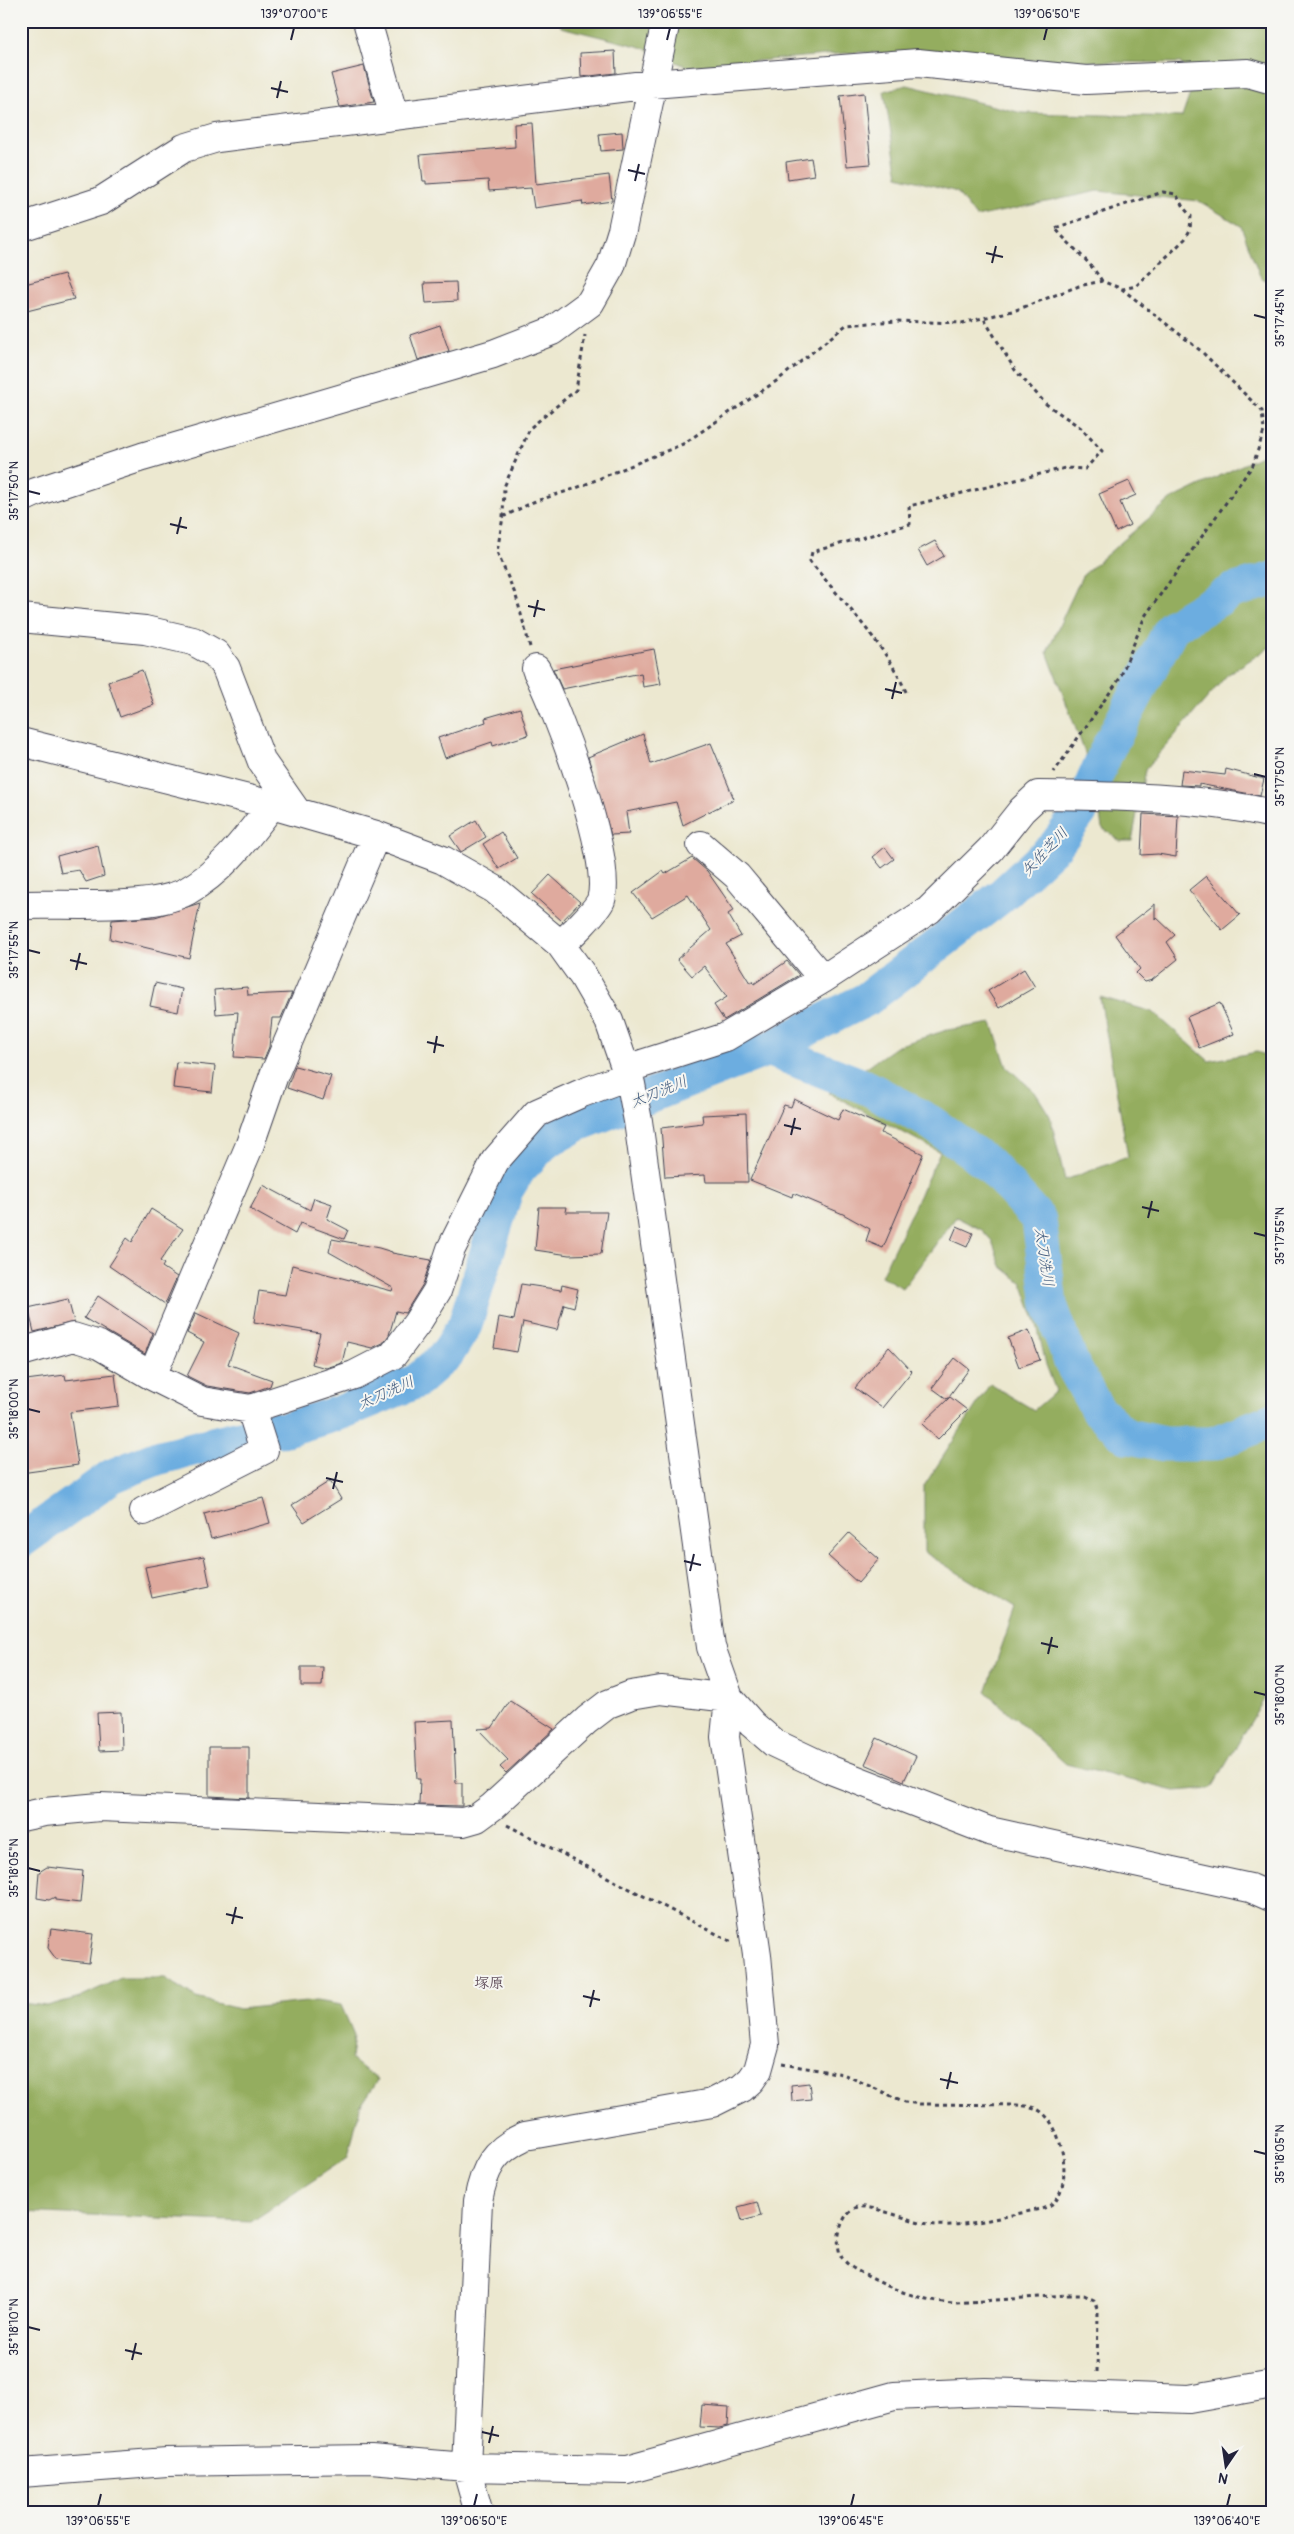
<svg xmlns="http://www.w3.org/2000/svg" width="1294" height="2534" viewBox="0 0 1294 2534" font-family="Pangolin,'Klee One',sans-serif">
<style>
.forest{fill:#94ad5f;stroke:#5b684d}
.lines{fill:none;stroke-linecap:round;stroke-linejoin:round}
.river{stroke:#6cade0;stroke-width:35}
.building{fill:#dfaa9e}
.minor-casing{stroke:#404051;stroke-width:30}
.path{stroke:#404051;stroke-width:3;stroke-dasharray:4 4;stroke-linecap:butt}
.minor{stroke:#fff;stroke-width:28}
.ticks{fill:none;stroke:#22223b;stroke-width:2}
.labels{text-anchor:middle;dominant-baseline:central;stroke-width:4;stroke-linejoin:round;paint-order:stroke}
.water-label{font-size:15px;font-style:italic;fill:#405a7d;stroke:#f6f6f2}
.neighbourhood-label{font-size:15px;font-weight:bold;fill:#64525e;stroke:#f6f6f2}
.neatline{fill:none;stroke:#22223b;stroke-width:2}
.ticks-label{font-size:12px;text-anchor:middle;fill:#22223b}
</style>
<rect width="100%" height="100%" fill="#f6f6f2"/>
<filter id="ink" filterUnits="userSpaceOnUse"><feTurbulence type="fractalNoise" baseFrequency=".02" numOctaves="2"/><feDisplacementMap in="SourceGraphic" scale="10" xChannelSelector="R" yChannelSelector="G"/><feConvolveMatrix kernelMatrix="1 2 1 2 8 2 1 2 1" color-interpolation-filters="sRGB"/></filter>
<filter id="wash" filterUnits="userSpaceOnUse"><feTurbulence type="fractalNoise" baseFrequency=".0096" numOctaves="4" result="noise"/><feDisplacementMap in="SourceGraphic" scale="20" xChannelSelector="R" yChannelSelector="G"/><feGaussianBlur stdDeviation="1.12" result="paint"/><feColorMatrix in="noise" values="0 0 0 0 0 0 0 0 0 0 0 0 0 0 0 0 0 1.4 0 .05"/><feComposite in="paint" operator="in"/></filter>
<g filter="url(#wash)">
<rect width="100%" height="100%" fill="#ece8d0"/>
<path class="forest" d="M559,21H769L770,30L830,24L834,21H1273V286L1260,276L1241,226L1199,201L1098,191L976,217L957,192L898,176L884,91L907,85L1022,113L1182,117L1192,88L1181,63L1040,61L860,52L688,67L641,47L561,27Z
M1273,450V645L1227,675L1145,770L1132,841H1120L1102,828L1094,777L1047,652L1082,576L1170,500Z
M1100,997L1153,1012L1209,1061L1257,1052L1273,1058V1684L1212,1788L1175,1791L1066,1764L986,1692L1015,1608L924,1552V1486L990,1384L1034,1410L1056,1391L1046,1365L1037,1325L1022,1283L1001,1266L992,1241L982,1230L956,1217L903,1288L881,1276L940,1152L829,1093L897,1046L947,1030L992,1023L1007,1067L1035,1092L1050,1116L1065,1180L1128,1157Z
M121,1978H165L196,1998L239,2009L316,2001L341,2005L354,2035L351,2059L378,2080L360,2107L348,2157L251,2222L21,2212V2003L47,2006L80,1997Z"/>
<g class="lines">
<path class="river" d="M768,1049L868,1088L930,1122L989,1164L1039,1220L1050,1305L1072,1364L1097,1409L1126,1436L1165,1444H1212L1273,1420
M21,1541L112,1476L157,1458L272,1429L283,1430L342,1412L417,1381L447,1354L465,1325L506,1190L519,1169L544,1143L576,1125L768,1049L867,999L1000,897L1056,845L1080,812L1107,750L1172,627L1232,591L1273,579"/>
</g>
<g id="blocks">
<path class="building" d="M615,51L616,73L581,77L580,53Z
M364,66L374,102L340,107L331,74Z
M864,93L871,164L847,166L840,96Z
M532,123L536,184L609,175L612,201L583,205L582,201L534,208L531,188L489,191L488,180L426,184V181H423L420,155L515,147L514,124Z
M622,132L623,149L601,151L599,134Z
M811,158L814,175L788,179L786,162Z
M64,274L74,299L27,311L21,285Z
M456,282L457,301L426,303L424,283Z
M440,325L449,351L418,360L410,335Z
M1129,481L1136,495L1120,502L1130,525L1116,532L1099,494Z
M935,541L944,556L927,566L918,550Z
M654,649L661,684L643,687L641,673L562,689L553,669Z
M142,670L154,705L120,717L108,682Z
M520,708L528,735L493,746L492,742L445,758L438,738L486,722L485,718Z
M643,734L651,764L711,743L734,799L683,825L676,802L626,812L629,834L611,835L588,757Z
M1226,769L1264,779L1260,796L1199,784V786L1180,785L1182,770L1225,775Z
M1143,814L1178,816L1176,857L1158,854L1141,855Z
M476,820L486,837L461,852L450,836Z
M501,832L517,858L499,869L483,844Z
M98,845L104,876L86,882L79,870L61,873L57,856Z
M885,847L894,859L882,868L873,857Z
M692,858L707,871L734,910L728,914L741,936L726,944L750,983L753,981L754,984L787,961L799,975L724,1020L714,1005L727,997L704,966L692,976L677,959L711,930L688,895L652,917L633,893L663,871L665,874Z
M550,875L580,902L562,921L532,894Z
M1206,876L1240,915L1222,930L1189,890Z
M200,903L189,958L110,939L112,920L155,917Z
M1155,904V919L1156,917L1175,935L1167,942L1178,959L1152,980L1145,982L1136,973L1140,969L1115,935Z
M1024,969L1035,987L999,1008L988,991Z
M155,983L182,989L178,1012L150,1006Z
M247,987L248,995L292,993L281,1018H272L269,1047L264,1059L234,1057L238,1012L216,1014L214,990Z
M1220,1003L1234,1034L1199,1048L1187,1017Z
M176,1062L215,1066L212,1092L173,1088Z
M295,1066L331,1076L323,1100L287,1088Z
M794,1099L838,1120L843,1109L884,1127L881,1133L923,1154L883,1248L866,1241L870,1229L843,1214L793,1193L792,1197L750,1180L784,1105L791,1107Z
M746,1113L748,1182H706L705,1175L665,1177L661,1128L703,1123L702,1115Z
M263,1185L310,1210L314,1198L332,1204L327,1219L348,1230L344,1239L300,1223L295,1234L250,1209Z
M539,1207H566L565,1212H607L601,1254L569,1255L535,1250Z
M151,1209L183,1229L160,1261L164,1264L162,1267L177,1277L165,1304L109,1266L127,1238L132,1242Z
M957,1226L973,1233L967,1247L951,1240Z
M332,1239L379,1248L392,1252V1253L431,1260L423,1284L405,1313L396,1311L389,1335L383,1343L372,1348L347,1342L342,1363L326,1368L312,1364L320,1333L254,1322L259,1291L285,1295L292,1265L392,1291L393,1288L329,1252Z
M521,1284L561,1290L562,1285L578,1289L574,1307L564,1304L557,1330L523,1322L517,1352L494,1348L499,1317L514,1320Z
M98,1296L153,1333L145,1354L84,1318Z
M68,1299L74,1322L34,1332L28,1308Z
M196,1313L239,1333L228,1364L272,1380L270,1386L250,1393L207,1386L187,1376L204,1342L187,1333Z
M1029,1330L1040,1360L1019,1367L1008,1338Z
M889,1347L912,1371L882,1408L855,1388Z
M955,1358L969,1369L947,1399L932,1388Z
M115,1374L119,1406L70,1412L78,1465L21,1473V1387L27,1386L26,1380L65,1375L66,1380Z
M950,1397L967,1410L938,1439L922,1424Z
M330,1481L341,1499L304,1522L292,1505Z
M263,1498L270,1523L211,1539L204,1514Z
M849,1533L879,1559L858,1583L828,1556Z
M204,1556L210,1586L152,1598L145,1567Z
M301,1667H323L322,1686H301Z
M510,1701L554,1729L506,1773L500,1767L508,1760L478,1729L492,1728Z
M121,1712L122,1750L99,1751L97,1713Z
M453,1720L456,1783H462V1806L419,1805L420,1779H417L414,1722Z
M877,1738L916,1756L904,1781L865,1764Z
M209,1747H249V1798L209,1796Z
M47,1867L83,1871L80,1903L55,1900V1897L49,1900L37,1898L39,1872Z
M51,1929L93,1934L89,1963L56,1959L48,1948Z
M809,2083L811,2099L792,2101L791,2085Z
M757,2202L761,2216L742,2221L738,2207Z
M702,2405L729,2407L728,2426L719,2428L700,2427Z"/>
</g>
</g>
<g filter="url(#ink)">
<use href="#blocks" fill-opacity="0" stroke="#404051" stroke-width="1"/>
<g class="lines">
<g class="minor-casing">
<path id="minor" d="M367,21L394,116
M21,227L101,201L184,148L217,138L652,84L918,63L1086,80L1248,73L1273,80
M21,499L36,492L142,457L493,354L552,331L590,303L611,266L622,230L666,21
M21,618L145,630L193,641L216,654L226,668L262,762L297,812
M536,669C557,709 614,859 601,900C597,910 569,938 560,944
M21,742L272,805L376,835L443,860L494,889L560,944L583,976L609,1021L631,1084L638,1121L711,1647L729,1698L752,1724L774,1743L831,1770L989,1831L1250,1888L1273,1898
M701,845L737,876L823,979
M21,905C64,903 151,911 187,891C223,871 247,837 272,805
M626,1069L726,1037L823,979L929,910L991,849L1022,810L1038,795C1116,796 1197,797 1273,814
M21,1352L73,1337L99,1345L152,1376L202,1401L251,1409L354,1375L393,1355L417,1323L437,1291L451,1249L495,1161L537,1113L582,1093L628,1076
M152,1376L249,1147L274,1075L376,835
M144,1511L264,1450L251,1409
M21,1817L44,1812L100,1807L463,1822L477,1818L492,1807L587,1720L608,1704L631,1695L661,1690L729,1698
M21,2473L167,2462L371,2459L466,2467L627,2470L894,2396L985,2392L1189,2399L1273,2384
M479,2513L466,2467L478,2201C484,2168 494,2150 525,2136L712,2103L742,2088L751,2080L758,2070L765,2045L757,1955L725,1737L729,1698"/>
</g>
<path class="path" d="M1102,281C1090,261 1071,247 1055,228L1163,192L1176,194L1183,207L1191,216L1190,230L1185,239L1136,286L1123,289
M503,517L533,502L574,489L683,444L778,380L846,325L895,321L962,323L1016,310L1079,286L1102,281L1122,289L1201,351L1262,411L1264,431L1253,465L1145,616L1120,678L1054,772
M530,647L516,596L497,552L503,517L504,487L530,428L576,390L585,335
M906,692C885,643 843,603 810,561L812,552L910,524L909,506L1065,468L1085,469L1102,451L1081,428L1046,404L1015,370L984,319
M507,1825L732,1942
M782,2064L843,2074L905,2102L920,2104L1017,2105C1025,2106 1033,2106 1040,2111C1063,2126 1074,2185 1052,2204C1049,2206 1045,2208 1041,2209C1007,2215 971,2227 936,2225C916,2224 871,2204 858,2207C841,2211 834,2242 841,2256C844,2262 852,2268 858,2271C888,2288 920,2301 955,2303L1067,2295H1084L1094,2300L1098,2311L1097,2374"/>
<use href="#minor" class="minor"/>
</g>
</g>
<path class="ticks" d="M291,40L294,28M667,40L670,28M1044,40L1047,28M271,88L288,92M277,98L281,81M628,170L645,174M635,181L639,164M986,253L1003,257M992,263L996,246M1254,315L1266,318M28,491L40,494M170,524L187,528M177,534L181,517M528,606L545,610M534,617L538,600M885,689L902,693M892,699L896,682M1254,774L1266,777M28,950L40,953M70,960L87,964M76,970L80,953M427,1042L444,1046M434,1053L437,1036M784,1125L801,1129M791,1135L795,1118M1142,1207L1159,1211M1148,1218L1152,1201M1254,1233L1266,1236M28,1409L40,1412M326,1478L343,1482M333,1489L337,1472M684,1561L701,1565M690,1571L694,1554M1041,1643L1058,1647M1048,1654L1052,1637M1254,1692L1266,1695M28,1868L40,1871M226,1914L243,1918M232,1924L236,1907M583,1996L600,2000M590,2007L594,1990M940,2079L958,2083M947,2089L951,2072M1254,2151L1266,2154M28,2327L40,2330M125,2350L142,2354M132,2360L136,2343M482,2432L499,2436M489,2443L493,2426M98,2506L101,2494M474,2506L477,2494M851,2506L854,2494M1227,2506L1230,2494"/>
<g class="labels">
<g class="water-label">
<text transform="translate(1045 852) rotate(-47)">矢佐芝川</text>
<text transform="translate(659 1092) rotate(-22)">太刀洗川</text>
<text transform="translate(1044 1257) rotate(82)">太刀洗川</text>
<text transform="translate(386 1393) rotate(-24)">太刀洗川</text>
</g>
<g class="neighbourhood-label">
<text x="489" y="1983">塚原</text>
</g>
</g>
<rect width="1294" height="2534" fill="none" stroke="#f6f6f2" stroke-width="55"/>
<g transform="translate(1226 2466) rotate(193)" stroke="#f6f6f2" stroke-width="4" paint-order="stroke">
<path d="M0-4L9 19L0 12L-9 19Z" fill="#22223b"/>
<text y="-8" font-size="14" font-weight="bold" text-anchor="middle" fill="#22223b">N</text>
</g>
<rect x="28" y="28" width="1238" height="2478" class="neatline"/>
<g class="ticks-label">
<text x="294" y="18">139°07'00"E</text>
<text x="670" y="18">139°06'55"E</text>
<text x="1047" y="18">139°06'50"E</text>
<text transform="translate(1280 318) rotate(-90)" y="4">35°17'45"N</text>
<text transform="translate(14 491) rotate(-90)" y="4">35°17'50"N</text>
<text transform="translate(1280 777) rotate(-90)" y="4">35°17'50"N</text>
<text transform="translate(14 950) rotate(-90)" y="4">35°17'55"N</text>
<text transform="translate(1280 1236) rotate(-90)" y="4">35°17'55"N</text>
<text transform="translate(14 1409) rotate(-90)" y="4">35°18'00"N</text>
<text transform="translate(1280 1695) rotate(-90)" y="4">35°18'00"N</text>
<text transform="translate(14 1868) rotate(-90)" y="4">35°18'05"N</text>
<text transform="translate(1280 2154) rotate(-90)" y="4">35°18'05"N</text>
<text transform="translate(14 2327) rotate(-90)" y="4">35°18'10"N</text>
<text x="98" y="2525">139°06'55"E</text>
<text x="474" y="2525">139°06'50"E</text>
<text x="851" y="2525">139°06'45"E</text>
<text x="1227" y="2525">139°06'40"E</text>
</g>
</svg>
